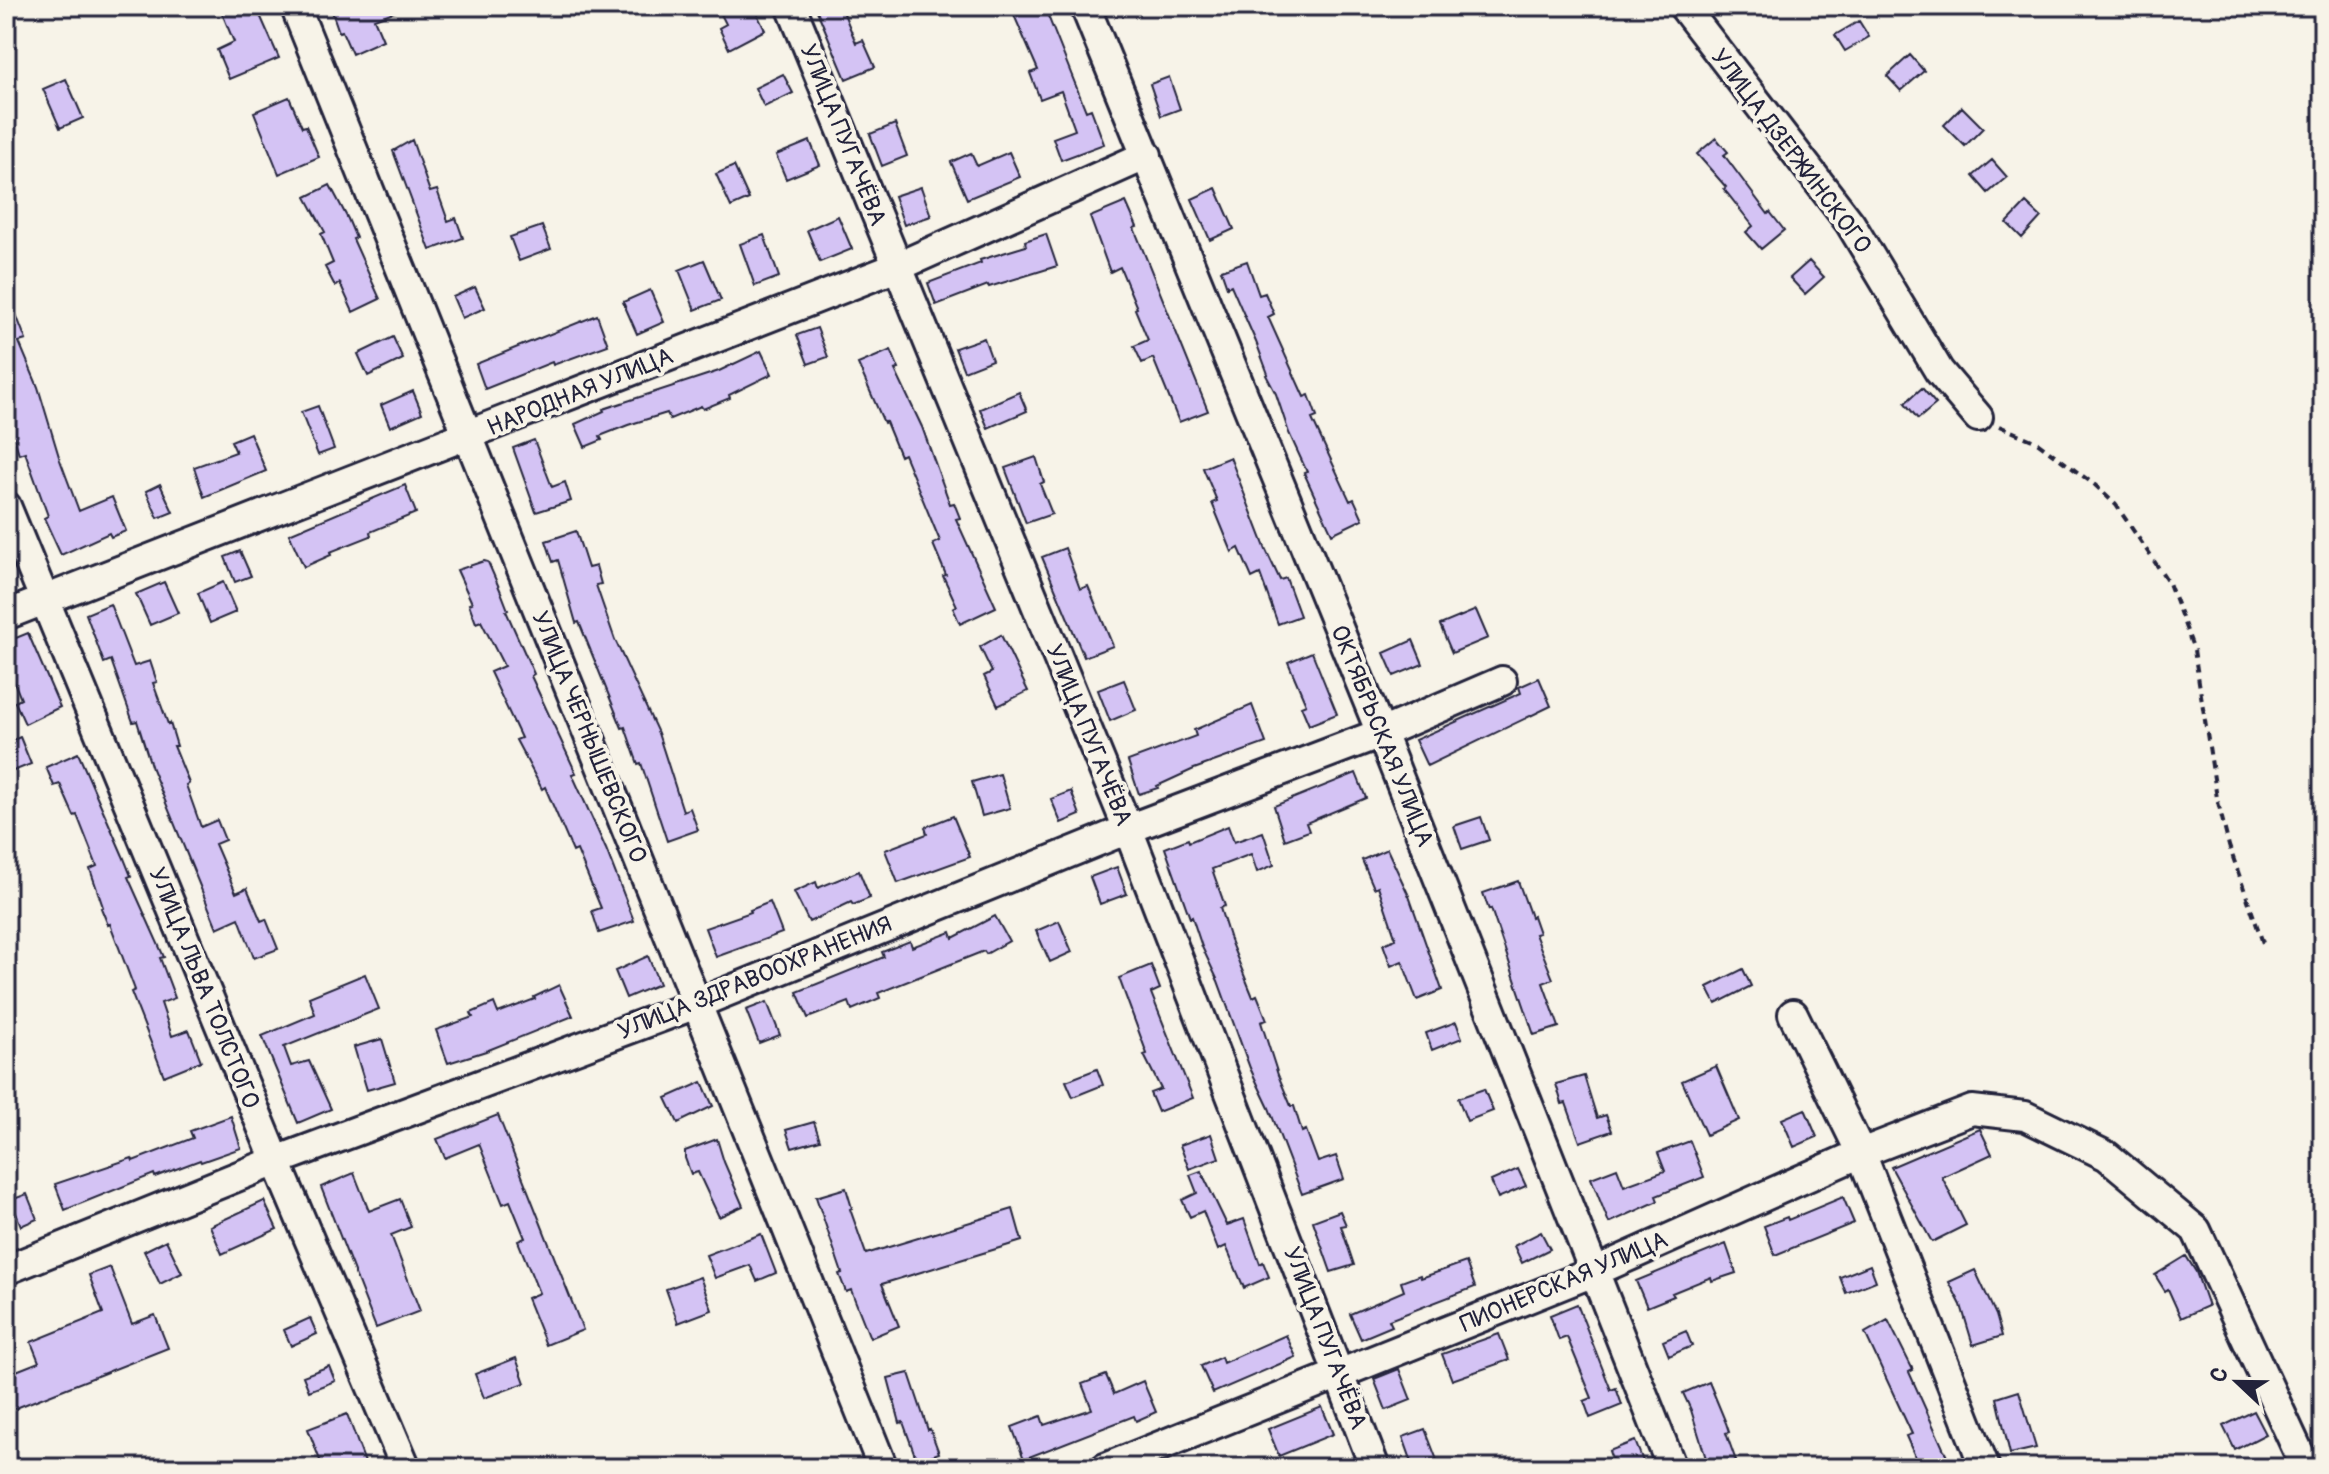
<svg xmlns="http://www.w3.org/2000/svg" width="2329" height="1474" viewBox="0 0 2329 1474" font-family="Pangolin,sans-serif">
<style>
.building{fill:#d4c3f4;stroke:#22223b;stroke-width:2}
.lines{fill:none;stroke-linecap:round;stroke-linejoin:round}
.minor-casing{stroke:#22223b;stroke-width:34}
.path{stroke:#22223b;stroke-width:4;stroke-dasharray:8 6;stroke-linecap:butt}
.minor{stroke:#f7f3e8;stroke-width:28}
.labels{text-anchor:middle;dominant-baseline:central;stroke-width:8;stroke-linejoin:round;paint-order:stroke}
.street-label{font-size:24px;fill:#22223b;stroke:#f7f3e8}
</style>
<rect width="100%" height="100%" fill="#f7f3e8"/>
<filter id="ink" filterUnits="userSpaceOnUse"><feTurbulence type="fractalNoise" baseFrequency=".0125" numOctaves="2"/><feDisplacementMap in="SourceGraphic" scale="16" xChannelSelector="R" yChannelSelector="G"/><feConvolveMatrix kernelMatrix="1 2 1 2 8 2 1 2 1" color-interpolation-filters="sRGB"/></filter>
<g filter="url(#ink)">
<path class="building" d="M219,6H256L279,58L229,79L217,50L234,42Z
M330,6H405V8L374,19L383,40L352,54L342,31L339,32Z
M717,6H753L765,30L729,49L719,28L726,24Z
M815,6H841L856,43L863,40L875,67L846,79Z
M1010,6H1044L1086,111L1091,109L1104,144L1061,160L1053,138L1075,130L1061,91L1040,99L1030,73L1038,70Z
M1859,21L1869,37L1845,51L1835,35Z
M1910,55L1924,71L1901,91L1887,76Z
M783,74L793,93L764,107L755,88Z
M1169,77L1180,109L1161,116L1150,84Z
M66,79L83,118L60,128L43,89Z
M289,97L302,127L306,126L319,157L279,174L254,112Z
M1962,107L1983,128L1965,146L1944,125Z
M895,124L907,156L882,166L870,134Z
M1716,138L1728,152L1724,155L1768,214L1770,212L1784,230L1761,249L1746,232L1753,226L1724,189L1726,187L1697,154Z
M412,140L430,192L437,190L448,221L456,218L463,238L430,250L393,151Z
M810,141L820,165L786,179L776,155Z
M1009,152L1020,177L967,199L951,162L971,153L977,166Z
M1992,160L2007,177L1988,193L1973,176Z
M734,166L749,199L731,207L716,174Z
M330,185L348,219L356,238L353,239L380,299L353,312L340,283L335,286L325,267L333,263L321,234L325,232L306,197Z
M921,187L931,216L904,225L894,196Z
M1216,188L1234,229L1210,240L1192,199Z
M1126,202L1137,227L1134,228L1208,411L1179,422L1153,358L1142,363L1134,346L1148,340L1135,309L1137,308L1120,267L1110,272L1090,217Z
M2026,203L2041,217L2022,238L2007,223Z
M838,216L852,249L820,262L807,230Z
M542,226L551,249L519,261L510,237Z
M1046,234L1057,266L989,287L988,285L936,305L928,283L981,263L980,260L1026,246L1025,241Z
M764,235L779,277L755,286L740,244Z
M704,260L721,300L695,310L679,270Z
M1247,261L1259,295L1265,293L1274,314L1268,317L1304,397L1309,395L1317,417L1312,419L1350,501L1354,499L1363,519L1332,534L1304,473L1307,472L1289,433L1276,394L1266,375L1268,374L1256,342L1231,285L1227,287L1221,270Z
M1809,261L1824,277L1805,294L1790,278Z
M475,287L485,308L462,318L453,297Z
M650,290L664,322L637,334L623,302Z
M7,291L26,340L19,342L38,387L60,460L79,511L112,497L126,531L111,537L109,533L61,555L44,518L48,516L25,452L19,454L6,411Z
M597,315L608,345L553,365L552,362L485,389L476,364Z
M817,328L828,357L808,364L797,335Z
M393,337L403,359L368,376L358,354Z
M984,338L992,360L964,371L955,348Z
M891,350L899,369L895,370L922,427L950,504L954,503L960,518L956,519L996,607L960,624L953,608L957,606L943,576L946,575L933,544L940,541L904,454L900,456L886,422L884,423L858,364Z
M761,351L772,374L729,395L730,398L703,409L701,406L670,419L667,413L628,425L600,436L602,440L585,447L575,424L604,411L603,409L719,371Z
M1922,388L1936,404L1918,419L1905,403Z
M413,391L422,413L390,427L381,405Z
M1019,392L1027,411L988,428L980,409Z
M318,406L334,449L318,455L301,412Z
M250,433L266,471L204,497L194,467L236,452L231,441Z
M534,440L552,487L565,482L571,501L536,512L513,448Z
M1036,457L1044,482L1040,484L1052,514L1026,523L1005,468Z
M1230,457L1266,550L1280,580L1286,578L1300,616L1278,624L1260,574L1252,578L1239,548L1232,552L1212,503L1217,501L1203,468Z
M160,484L173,512L158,518L146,491Z
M405,485L416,513L370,532L371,536L330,552L331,555L304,567L289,534Z
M576,531L588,568L596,566L601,584L596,585L615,640L658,733L683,811L690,808L698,830L667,841L641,763L638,764L625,727L622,728L579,622L576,623L558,560L553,562L546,541Z
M1065,548L1080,589L1088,586L1113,646L1084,657L1042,557Z
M240,551L251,576L235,582L225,557Z
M484,561L488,562L501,592L508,610L506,611L534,674L531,676L576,773L572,774L606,849L634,921L599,933L592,911L601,908L577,850L573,852L545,787L542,789L516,740L521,738L490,672L504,666L481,621L476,623L469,604L472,603L457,570Z
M164,582L178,613L150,625L136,594Z
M223,582L236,612L210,623L198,593Z
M110,604L134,666L150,661L157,682L153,683L168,724L170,723L177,746H174L189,783L186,785L201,827L217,820L225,840L215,844L236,893L247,888L261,921L266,919L278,949L254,958L239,918L217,928L152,769L137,721L133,722L111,660L104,663L86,614Z
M1476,610L1488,638L1452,653L1440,625Z
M28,633L60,707L25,724L15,702L21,699L6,662V642Z
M1001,635L1028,691L998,706L984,676L992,672L980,647Z
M1413,640L1423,664L1394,676L1384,653Z
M1312,652L1337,714L1309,725L1301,706L1306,704L1288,662Z
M1539,678L1551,706L1427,766L1415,740L1521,693L1519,687Z
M1124,680L1136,710L1110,721L1098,690Z
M1252,705L1266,743L1194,769L1157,786L1158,788L1139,794L1128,761L1196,736L1194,730Z
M20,737L31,764L6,774V743Z
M78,753L123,856L131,876L128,877L164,957L160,958L175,998L161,1003L172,1036L189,1030L201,1061L164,1076L131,992L135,990L110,924L108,925L101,908L103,907L90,869L97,866L77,815L74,816L60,784L54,786L46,767Z
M1356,773L1366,798L1306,823L1309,831L1285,840L1274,806Z
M1000,774L1010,808L982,816L972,782Z
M1071,791L1080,815L1061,823L1051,799Z
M953,816L970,857L898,883L885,850L927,834L925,827Z
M1481,817L1489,840L1462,849L1454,826Z
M1228,826L1234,842L1263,832L1274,865L1257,872L1251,854L1212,869L1225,906L1220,908L1231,943L1253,997L1257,995L1267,1020L1261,1022L1278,1075L1291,1106H1294L1302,1132L1306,1130L1318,1162L1336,1156L1344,1179L1302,1194L1269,1108L1250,1068L1218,981L1202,947L1192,917L1190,918L1165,848L1188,839L1189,842Z
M1387,849L1409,896L1442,990L1417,1000L1402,961L1391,966L1383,944L1396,939L1378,886L1374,888L1362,860Z
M1117,867L1127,894L1100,904L1090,877Z
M859,871L870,898L853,905L851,902L809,922L794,892L816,882L818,888Z
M1518,881L1531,917L1533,916L1539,933L1535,934L1553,979L1543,983L1559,1027L1534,1035L1491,909L1489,910L1483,893Z
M770,902L782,933L716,957L705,928L751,912L750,910Z
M995,916L1009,941L986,954L984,951L878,993L880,998L852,1010L849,1002L808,1018L797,992L884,957L882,952L910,941L912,947L951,932L953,938Z
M1059,921L1072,952L1050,962L1036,931Z
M648,956L659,984L626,998L615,971Z
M1151,965L1160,989L1151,993L1193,1098L1158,1112L1150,1093L1161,1089L1144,1055L1147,1054L1119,978Z
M1743,969L1751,986L1716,1004L1707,987Z
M365,974L379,1009L284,1047L291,1066L309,1061L331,1109L298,1123L262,1036L315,1014L309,997Z
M559,985L573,1016L486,1051L448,1063L436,1030L473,1017L471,1013L494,1003L498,1013L535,999L534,997Z
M767,1002L780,1035L759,1043L746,1010Z
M1456,1022L1462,1038L1432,1050L1426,1033Z
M382,1039L395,1082L367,1090L354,1047Z
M1716,1066L1739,1120L1706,1135L1682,1081Z
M1097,1069L1103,1085L1073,1097L1066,1081Z
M1584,1076L1597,1118L1606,1115L1612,1131L1580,1142L1566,1103L1562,1104L1556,1084Z
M702,1082L713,1106L678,1123L666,1098Z
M1484,1089L1493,1111L1467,1121L1458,1098Z
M1805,1109L1817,1137L1794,1147L1782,1119Z
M498,1115L583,1330L546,1345L527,1298L539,1293L518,1241L525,1238L510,1201L503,1204L479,1144L445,1158L437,1139Z
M231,1116L241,1148L201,1162L200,1160L155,1177L154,1174L65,1210L55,1184L132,1158L133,1161L193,1138L190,1131Z
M814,1122L820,1140L792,1148L786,1130Z
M1980,1129L1992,1154L1942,1177L1966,1225L1932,1242L1891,1167Z
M1211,1134L1219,1158L1189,1169L1180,1145Z
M717,1139L724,1162L743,1206L719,1217L698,1172L691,1174L685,1158V1151Z
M1690,1141L1704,1177L1656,1196L1658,1201L1609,1223L1591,1178L1617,1168L1624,1186L1665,1171L1658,1153Z
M1518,1169L1526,1186L1498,1198L1491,1181Z
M1201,1171L1227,1225L1244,1219L1260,1264L1263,1262L1269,1277L1244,1288L1226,1246L1218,1250L1203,1211L1190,1217L1182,1200L1197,1193L1190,1175Z
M354,1173L369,1211L400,1199L411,1227L391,1235L420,1311L376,1328L321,1187Z
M846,1188L852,1208L850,1209L866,1254L1013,1209L1022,1241L882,1284L899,1326L870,1338L851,1290L846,1292L839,1274L842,1273L816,1197Z
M27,1194L37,1219L21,1226L11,1200Z
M1843,1197L1854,1223L1775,1255L1764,1226L1787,1217L1788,1220Z
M264,1201L277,1229L222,1254L210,1226Z
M1340,1211L1346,1225L1341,1226L1354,1265L1331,1272L1313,1221Z
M1541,1232L1550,1249L1522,1263L1514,1246Z
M761,1234L776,1273L757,1281L750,1265L715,1278L706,1255Z
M166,1240L182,1273L160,1284L144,1251Z
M1726,1244L1736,1273L1712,1281L1711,1277L1672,1293L1674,1296L1647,1307L1636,1281Z
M2186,1256L2196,1272L2208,1306L2181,1318L2168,1289L2165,1291L2155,1275Z
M1466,1262L1475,1287L1389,1320L1392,1326L1361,1339L1350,1314L1404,1291L1401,1282L1420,1275L1421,1278Z
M1870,1265L1876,1281L1846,1293L1840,1277Z
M110,1267L132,1324L155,1315L168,1348L6,1412V1375L39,1362L31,1342L103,1313L89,1275Z
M1975,1270L1996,1315L2002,1336L1973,1345L1961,1305L1949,1282Z
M700,1277L712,1310L678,1323L666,1289Z
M1577,1304L1611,1390L1616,1388L1622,1405L1590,1418L1584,1401L1592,1398L1567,1337L1559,1340L1550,1315Z
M310,1318L317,1334L291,1346L284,1330Z
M1888,1320L1913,1370L1909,1372L1952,1468H1920L1906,1436L1912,1434L1865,1333Z
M1686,1331L1692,1346L1669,1356L1663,1341Z
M1499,1334L1509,1360L1452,1380L1442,1354Z
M1286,1335L1296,1357L1213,1393L1201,1366L1221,1357L1223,1363Z
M516,1358L525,1383L484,1398L475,1374Z
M329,1366L335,1381L309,1391L303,1376Z
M1399,1369L1411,1400L1386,1410L1374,1379Z
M909,1373L928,1430L930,1429L939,1453L917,1461L903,1422L900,1423L888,1378Z
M1106,1375L1114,1394L1143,1381L1156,1412L1136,1421L1134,1416L1024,1459L1012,1427L1041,1416L1044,1425L1092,1409L1082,1384Z
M1709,1382L1726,1423L1729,1432L1726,1433L1736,1461L1715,1468H1709L1691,1410L1683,1393Z
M2019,1391L2036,1448L2010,1454L1997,1398Z
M1322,1407L1333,1434L1279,1456L1268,1429Z
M2254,1411L2266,1434L2235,1450L2223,1426Z
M347,1414L367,1468H323L308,1429Z
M1425,1429L1440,1468H1414L1403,1437Z
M1635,1441L1643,1461L1625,1468H1615L1609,1451Z"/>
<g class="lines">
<g class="minor-casing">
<path id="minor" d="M295,6C488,495 689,980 883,1468
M791,6L1128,829L1375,1468
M1085,6L1381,733L1672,1468
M1683,6L1850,223L1939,371L1978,417
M6,506L276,1161L406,1468
M6,615L897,267L1147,155
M1793,1014L1861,1153L1985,1468
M6,1270L276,1161L699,1003L1128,829L1381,733L1502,681
M1105,1468L1596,1271L1861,1153L1972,1110L2025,1116L2107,1156L2196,1230L2306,1468"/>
</g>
<path class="path" d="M1999,426L2037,442L2095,485L2116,505L2169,583L2194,650L2217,798L2229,846L2263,943"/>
<use href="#minor" class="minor"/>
</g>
</g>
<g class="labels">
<g class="street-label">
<text transform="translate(843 135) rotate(68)">УЛИЦА ПУГАЧЁВА</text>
<text transform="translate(1791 151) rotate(53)">УЛИЦА ДЗЕРЖИНСКОГО</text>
<text transform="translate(580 392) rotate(-22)">НАРОДНАЯ УЛИЦА</text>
<text transform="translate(1089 735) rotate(68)">УЛИЦА ПУГАЧЁВА</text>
<text transform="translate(1382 736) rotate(68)">ОКТЯБРЬСКАЯ УЛИЦА</text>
<text transform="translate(589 737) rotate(68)">УЛИЦА ЧЕРНЫШЕВСКОГО</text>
<text transform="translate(755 978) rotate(-22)">УЛИЦА ЗДРАВООХРАНЕНИЯ</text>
<text transform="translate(204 988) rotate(68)">УЛИЦА ЛЬВА ТОЛСТОГО</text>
<text transform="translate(1564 1282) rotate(-23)">ПИОНЕРСКАЯ УЛИЦА</text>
<text transform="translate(1325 1338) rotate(69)">УЛИЦА ПУГАЧЁВА</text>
</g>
</g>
<rect width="2329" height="1474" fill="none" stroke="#f7f3e8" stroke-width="32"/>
<rect x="16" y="16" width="2297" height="1442" fill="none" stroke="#22223b" stroke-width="3" filter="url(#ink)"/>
<g transform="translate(2237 1382) rotate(292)" stroke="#f7f3e8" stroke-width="6" paint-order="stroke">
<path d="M0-6L14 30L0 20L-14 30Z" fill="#22223b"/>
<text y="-12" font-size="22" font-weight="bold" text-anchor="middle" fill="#22223b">С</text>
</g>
</svg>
